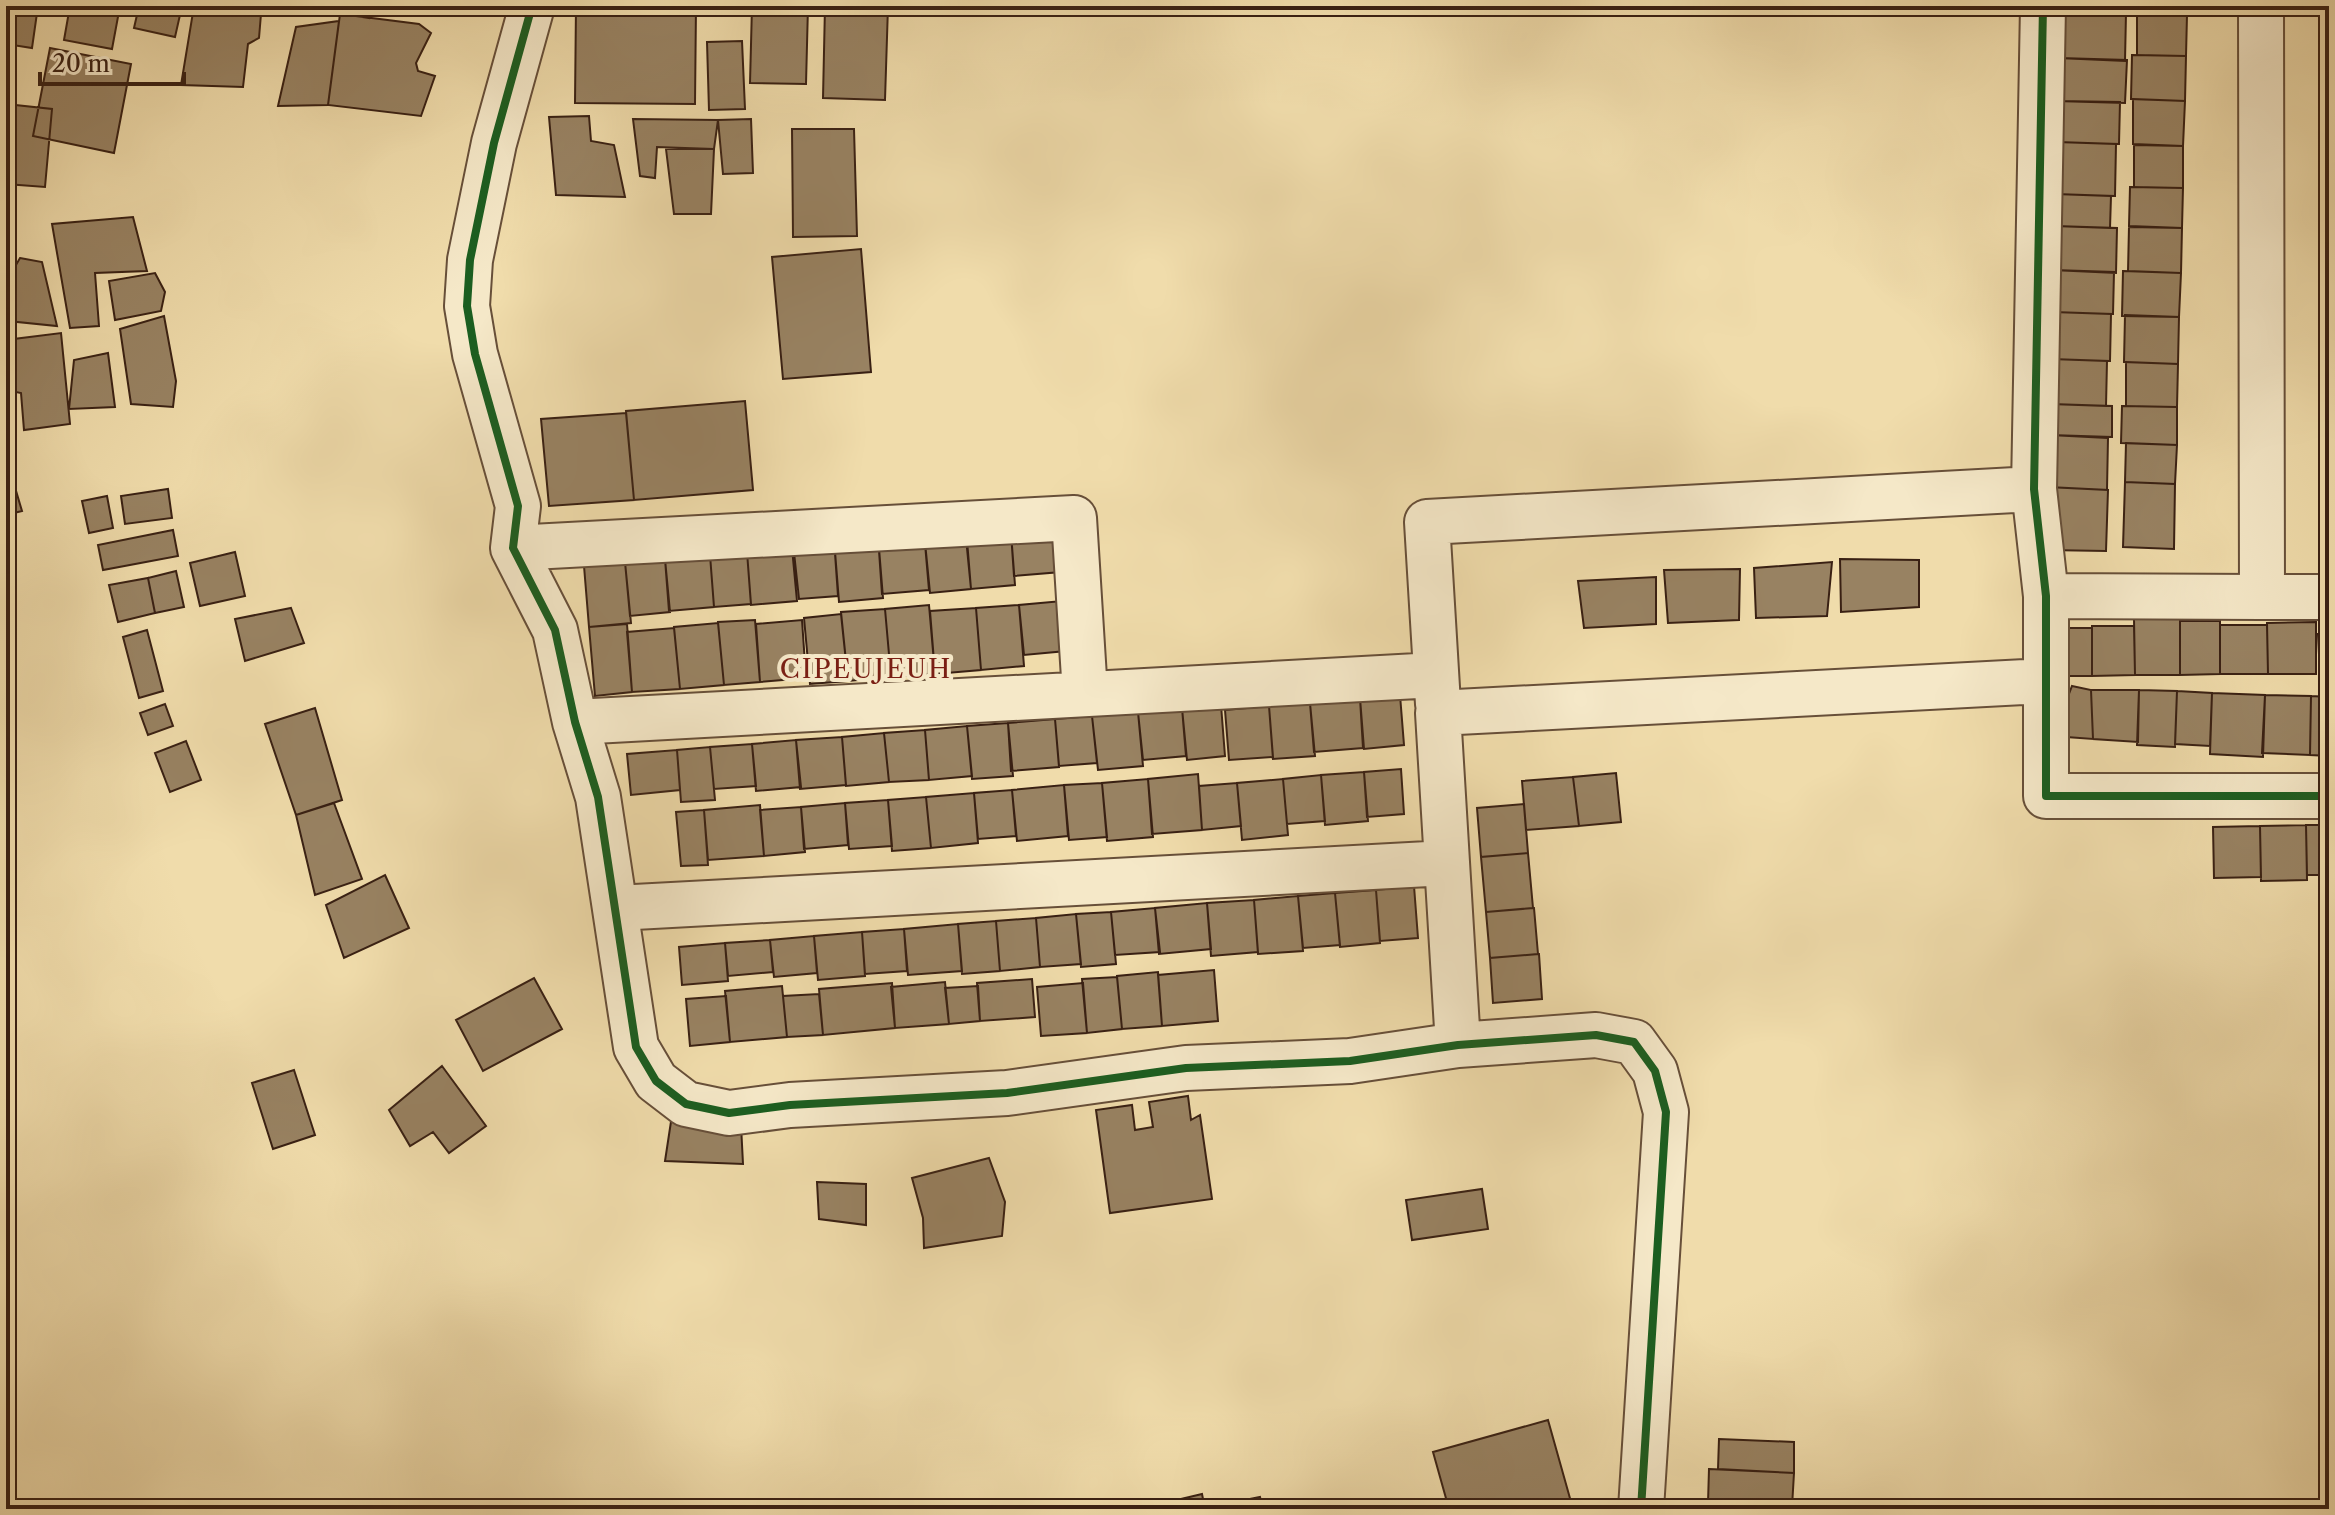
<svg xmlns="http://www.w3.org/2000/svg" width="2335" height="1515" viewBox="0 0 2335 1515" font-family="'Libre Caslon Text',serif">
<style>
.building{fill:#988262;stroke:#392013;stroke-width:2}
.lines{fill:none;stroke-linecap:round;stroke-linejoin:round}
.minor-casing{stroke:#674f39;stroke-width:48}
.minor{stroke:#f5e8c8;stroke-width:44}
.cycleway-casing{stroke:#f5e8c8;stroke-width:13}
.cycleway{stroke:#1b5e20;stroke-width:8}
.labels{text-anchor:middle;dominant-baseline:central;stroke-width:8;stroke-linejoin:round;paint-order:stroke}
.quarter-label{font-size:26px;letter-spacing:2px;fill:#7a1f14;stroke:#f5e8c8}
</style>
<rect width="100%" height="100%" fill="#f0dcab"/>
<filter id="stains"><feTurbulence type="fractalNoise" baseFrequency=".0025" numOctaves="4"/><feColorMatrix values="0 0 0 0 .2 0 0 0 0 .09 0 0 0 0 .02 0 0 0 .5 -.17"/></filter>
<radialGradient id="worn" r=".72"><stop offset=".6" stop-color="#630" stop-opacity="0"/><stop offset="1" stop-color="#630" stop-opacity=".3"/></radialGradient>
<path class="building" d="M6,6H38L32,48L6,44Z
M70,6H120L112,49L64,40Z
M139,6H182L175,37L134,28Z
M194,6L261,14L259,38L248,44L243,87L181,85Z
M331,6H368L369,18L330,12Z
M576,6H696L695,104L575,103Z
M752,6H808L806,84L750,83Z
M825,6H888L885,100L823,98Z
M2060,6H2122L2121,13L2060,10Z
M2137,6H2187V15L2137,14Z
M2060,10L2126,13L2125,61L2059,58Z
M340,14L419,24L431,33L416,63L418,71L435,76L421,116L328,105Z
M2137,14L2187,15L2186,56L2137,55Z
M339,21L328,105L278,106L296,27Z
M742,41L745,109L709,110L707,42Z
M50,48L131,64L114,153L33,136Z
M2132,55L2186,56L2185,101L2131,99Z
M2059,58L2127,60L2125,103L2057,101Z
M2133,99L2185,101L2183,146L2133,144Z
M2057,101L2120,102L2119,144L2057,142Z
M6,104L52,109L45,187L6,184Z
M589,116L591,141L614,145L625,197L556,195L549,117Z
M633,119L718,120L714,149L657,147L655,178L640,176Z
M751,119L753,173L723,174L718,120Z
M792,129H854L857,236L793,237Z
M2057,142L2116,144L2115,196L2055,194Z
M2134,145L2183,146V188L2134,187Z
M666,149H714L711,214H674Z
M2130,187L2183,188L2182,228L2129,226Z
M2055,194L2111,196L2110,228L2055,226Z
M133,217L147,271L95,273L99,326L70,328L52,224Z
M2055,226L2117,228L2116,273L2053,270Z
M2129,227L2182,228L2181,273L2128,271Z
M861,249L871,372L783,379L772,257Z
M20,258L42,262L57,326L8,321L9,277Z
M2053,270L2114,272L2113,314L2053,312Z
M2123,271L2181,273L2179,317L2122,316Z
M155,273L165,292L161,311L115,320L109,281Z
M2053,312L2111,314L2110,361L2051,359Z
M2125,315L2179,317L2178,364L2124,362Z
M164,316L176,381L173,407L131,404L120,329Z
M61,333L70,424L24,430L21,393L6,390V340Z
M108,353L115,407L69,409L74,360Z
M2051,359L2107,361L2106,406L2051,404Z
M2126,362L2178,364L2177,407L2126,406Z
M745,401L753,490L634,500L626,411Z
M2051,404L2112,406V437L2050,435Z
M2122,406L2177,407V445L2121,443Z
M626,413L634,500L549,506L541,419Z
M2050,435L2108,438L2107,490L2048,487Z
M2126,443L2177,445L2175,484L2125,482Z
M6,457L22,511L6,515Z
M2125,482L2175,484L2174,549L2123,547Z
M2048,487L2108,490L2106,551L2047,550Z
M168,489L172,518L125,524L121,496Z
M107,496L113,528L89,533L82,501Z
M966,528L971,589L930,593L924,532Z
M173,530L178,556L103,570L98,545Z
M1057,530L1061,572L1014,576L1011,533Z
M924,532L929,590L882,594L878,536Z
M1011,533L1015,585L971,589L966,538Z
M878,536L883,598L839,602L834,539Z
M834,539L838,596L799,599L793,543Z
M792,548L797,601L751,605L747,552Z
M235,552L245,596L200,606L190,563Z
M747,552L751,604L714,607L710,555Z
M710,555L714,607L669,611L665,559Z
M665,559L670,612L630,616L625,562Z
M1840,559L1919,560V607L1841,612Z
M625,562L631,623L589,627L584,566Z
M1832,562L1827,616L1756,618L1754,568Z
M1740,569L1739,620L1668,623L1664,570Z
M176,571L184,607L155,613L148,578Z
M1656,577V624L1584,628L1578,581Z
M148,578L155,613L118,622L109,585Z
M1062,601L1066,651L1024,655L1019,605Z
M929,605L935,674L891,677L885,609Z
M1019,605L1024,666L981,670L976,608Z
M291,608L304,643L245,661L235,619Z
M976,608L981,670L935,674L930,611Z
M885,609L891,677L848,681L841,612Z
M841,614L848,681L810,684L804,618Z
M2134,619H2180V675H2135Z
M755,620L760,682L724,685L718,622Z
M802,620L806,678L760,682L756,624Z
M2180,621H2220V674L2180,675Z
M2316,622V674H2268L2267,623Z
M718,623L724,685L680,689L674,627Z
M627,624L632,692L595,696L589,627Z
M2220,625H2267L2268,674H2220Z
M2092,626H2134L2135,675L2092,676Z
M674,628L680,689L632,692L627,632Z
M2055,628H2092V676H2055Z
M147,630L163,691L139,698L123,637Z
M2318,634H2329V675H2320Z
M2072,686L2091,690L2093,739L2053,736Z
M2091,690H2139L2138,742L2093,739Z
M2139,690L2177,691L2175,747L2137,745Z
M2177,691L2212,693L2210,746L2175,744Z
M2212,693L2265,695L2263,757L2210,754Z
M1400,695L1404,745L1364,749L1360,698Z
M2265,695L2311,696L2310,755L2262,753Z
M2311,696L2329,697V756L2310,755Z
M1360,698L1363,748L1314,752L1310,703Z
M1310,703L1315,756L1273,759L1269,706Z
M165,704L173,726L148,735L140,713Z
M1221,705L1225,756L1187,760L1182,708Z
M1269,706L1273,757L1229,760L1225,710Z
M315,708L342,800L296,815L265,724Z
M1182,708L1186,756L1143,760L1138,712Z
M1138,712L1143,766L1098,770L1092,716Z
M1092,716L1097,763L1059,766L1055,719Z
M1055,719L1059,767L1011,771L1008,723Z
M1008,723L1013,776L972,779L967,726Z
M967,726L972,776L929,780L925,730Z
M925,730L929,780L889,782L884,733Z
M884,733L889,782L846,786L842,737Z
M842,737L846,785L800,789L796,740Z
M796,740L801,787L756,791L752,744Z
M186,741L201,780L170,792L155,753Z
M752,744L756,786L714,789L710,747Z
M710,747L715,800L681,802L677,750Z
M677,750L680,790L631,795L627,754Z
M1401,769L1404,814L1367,817L1364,772Z
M1364,772L1368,821L1325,825L1321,775Z
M1616,773L1621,822L1579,826L1573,777Z
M1198,774L1202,830L1152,834L1148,779Z
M1321,775L1325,821L1287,824L1283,779Z
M1573,777L1579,826L1526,830L1522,781Z
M1148,779L1153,837L1107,841L1102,783Z
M1283,779L1288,835L1242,840L1237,783Z
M1102,783L1107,837L1069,840L1064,785Z
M1237,783L1241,826L1202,830L1199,786Z
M1064,785L1068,836L1017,841L1012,790Z
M1012,790L1016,836L978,839L974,793Z
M974,793L978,843L931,848L926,797Z
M926,797L931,848L892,851L888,800Z
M888,800L892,846L849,849L845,803Z
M334,803L362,879L315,895L296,815Z
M845,803L848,845L804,849L801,807Z
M1524,804L1528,853L1481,857L1477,808Z
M760,805L764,856L708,860L704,810Z
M801,807L805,852L764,856L760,810Z
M704,810L708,865L681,866L676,812Z
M2306,825L2307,880L2261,881L2260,826Z
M2306,825H2329V875H2307Z
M2260,826L2261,877L2214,878L2213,827Z
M1528,853L1533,908L1486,912L1481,857Z
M385,875L409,928L344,958L326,905Z
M1414,886L1418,938L1380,941L1376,890Z
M1376,890L1380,943L1340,947L1335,893Z
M1335,893L1340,945L1303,948L1298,896Z
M1298,896L1303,951L1258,954L1254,900Z
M1254,900L1258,952L1211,956L1207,903Z
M1207,903L1211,949L1159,954L1155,908Z
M1155,908L1160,952L1115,955L1111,912Z
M1534,908L1538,954L1490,958L1486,912Z
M1111,912L1116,964L1081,967L1076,914Z
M1076,914L1081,964L1040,967L1036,918Z
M1036,918L1040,967L1000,971L996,921Z
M996,921L1000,971L962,974L958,924Z
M958,924L962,971L908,975L904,929Z
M904,929L907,971L865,974L862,932Z
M862,932L865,976L818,980L814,936Z
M814,936L817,973L774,977L770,940Z
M770,940L773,972L728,976L725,943Z
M725,943L728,981L682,985L679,947Z
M1539,954L1542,999L1493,1003L1490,958Z
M1214,970L1218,1021L1162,1026L1158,975Z
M1158,972L1162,1026L1122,1029L1117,976Z
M1117,977L1122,1029L1087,1033L1082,979Z
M534,978L562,1029L483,1071L456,1020Z
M1032,979L1035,1017L980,1021L977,983Z
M945,982L949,1024L895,1028L891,987Z
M892,983L895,1028L823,1035L819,989Z
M1083,983L1087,1033L1041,1036L1037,987Z
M782,986L787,1037L730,1042L725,991Z
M978,986L980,1021L949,1024L945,988Z
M819,994L823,1035L787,1037L783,996Z
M726,996L730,1042L690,1046L686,999Z
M442,1066L486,1126L449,1153L433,1132L410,1146L389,1110Z
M294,1070L315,1135L273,1149L252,1083Z
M1188,1096L1191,1120L1200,1115L1212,1199L1110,1213L1096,1110L1132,1105L1135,1130L1153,1127L1149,1102Z
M672,1115L741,1125L743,1164L665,1161Z
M989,1158L1005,1202L1002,1236L924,1248L923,1218L912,1178Z
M817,1182L866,1184V1225L819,1219Z
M1482,1189L1488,1229L1412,1240L1406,1200Z
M1548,1420L1573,1509H1449L1433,1452Z
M1719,1439L1794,1442V1473L1718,1469Z
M1709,1469L1794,1473L1792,1507L1708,1503Z
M1202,1494L1205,1509H1165L1164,1503Z
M1260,1497L1263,1509H1216L1215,1506Z"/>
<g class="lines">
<g class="minor-casing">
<path id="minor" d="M532,6L494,143L470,260L467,306L475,354L518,506L513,548L555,630L575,722L598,797L636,1047L656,1081L686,1104L729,1113L790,1105L1007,1093L1186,1068L1350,1061L1458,1045L1596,1035L1634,1042L1655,1071L1666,1112L1641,1509
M2043,6L2034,489L2046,596V796H2329
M513,548L1074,518L1085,694
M2046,596L2262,597L2261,6
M2262,597H2329
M1438,704L1427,522L2034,489
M575,722L1436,675
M616,908L1447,863
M1458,1045L1438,713L2045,681"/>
</g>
<use href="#minor" class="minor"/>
<g class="cycleway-casing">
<path id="cycleway" d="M532,6L494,143L470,260L467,306L475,354L518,506L513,548L555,630L575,722L598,797L636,1047L656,1081L686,1104L729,1113L790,1105L1007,1093L1186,1068L1350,1061L1458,1045L1596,1035L1634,1042L1655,1071L1666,1112L1641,1509
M2043,6L2034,489L2046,596V796H2329"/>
</g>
<use href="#cycleway" class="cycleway"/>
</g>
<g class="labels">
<g class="quarter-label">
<text x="866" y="669">CIPEUJEUH</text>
</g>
</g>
<rect width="2335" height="1515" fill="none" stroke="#f0dcab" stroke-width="32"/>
<rect x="8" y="8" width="2319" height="1499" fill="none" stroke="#392013" stroke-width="4"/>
<rect x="16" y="16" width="2303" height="1483" fill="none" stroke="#392013" stroke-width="2"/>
<path d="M40 72v12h144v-12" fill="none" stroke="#392013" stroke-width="4"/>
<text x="52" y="72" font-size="24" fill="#392013" stroke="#f5e8c8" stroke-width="6" paint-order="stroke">20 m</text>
<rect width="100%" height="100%" filter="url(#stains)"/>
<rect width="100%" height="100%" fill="url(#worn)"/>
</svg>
